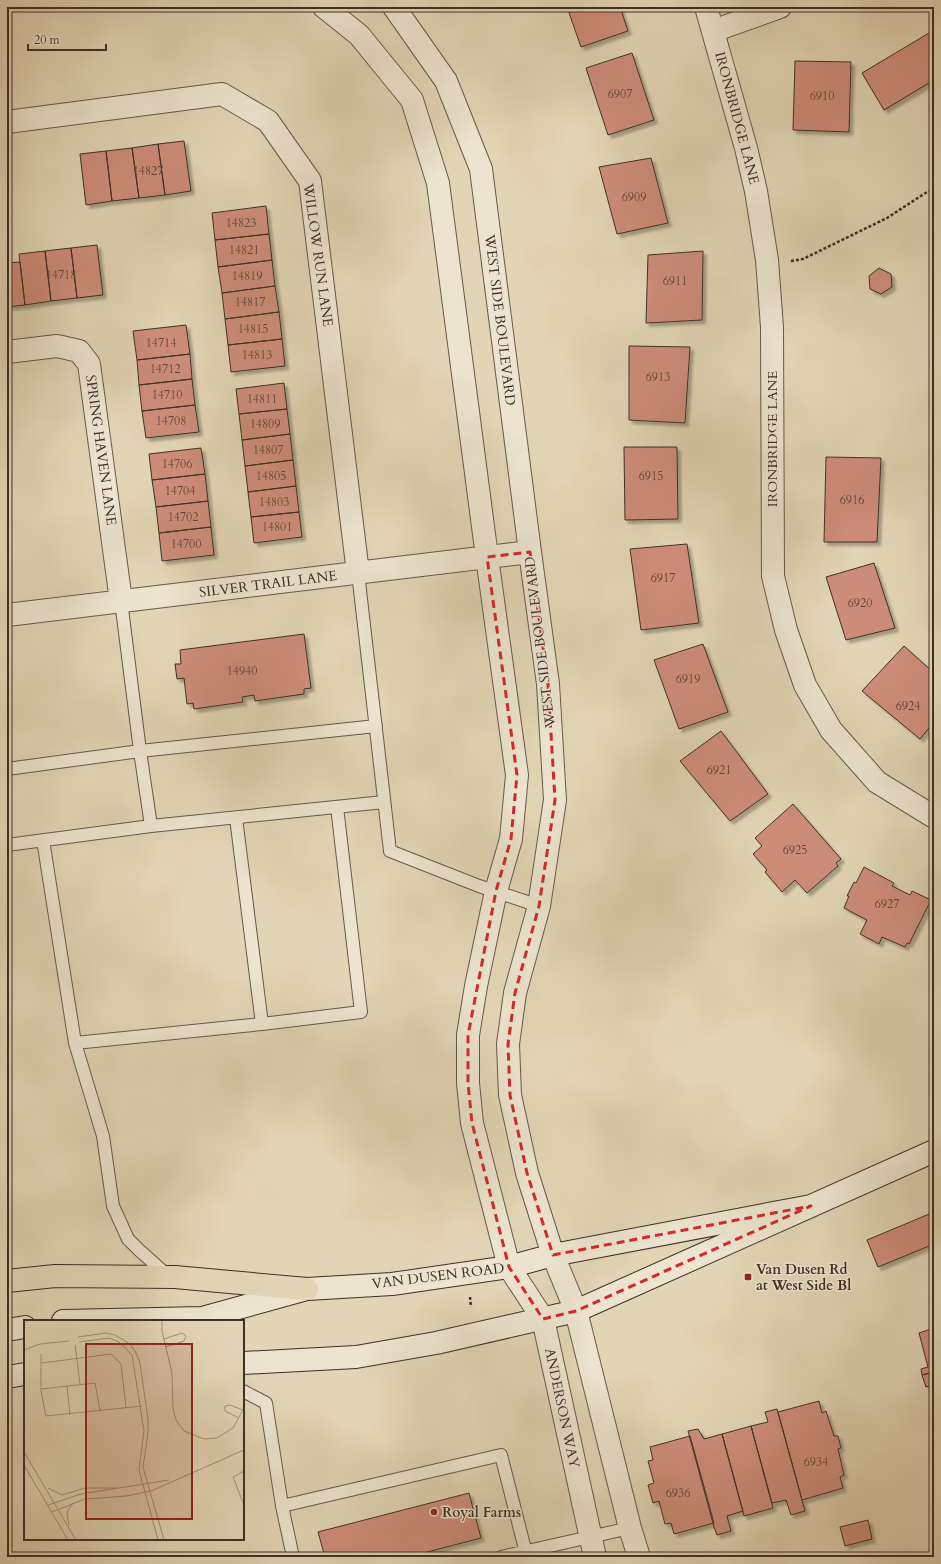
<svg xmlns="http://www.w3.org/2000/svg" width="941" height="1564" viewBox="0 0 941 1564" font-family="Cardo,serif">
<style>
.building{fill:#ce8d7a;stroke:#3e2f28;filter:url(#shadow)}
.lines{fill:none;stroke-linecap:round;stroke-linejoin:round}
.service-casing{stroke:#67584b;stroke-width:14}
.minor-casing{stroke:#67584b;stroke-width:24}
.secondary-casing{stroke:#3e2f28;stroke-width:24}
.primary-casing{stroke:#3e2f28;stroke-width:24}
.path{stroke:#3e2f28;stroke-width:2.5;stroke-dasharray:3 2;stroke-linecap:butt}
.service{stroke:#ece4cf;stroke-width:12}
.minor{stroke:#ece4cf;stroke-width:22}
.secondary{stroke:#ece4cf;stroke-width:22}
.primary{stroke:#e2d5b5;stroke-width:22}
.marked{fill:none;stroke:#d62828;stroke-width:3;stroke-dasharray:8 5;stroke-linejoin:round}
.poi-dot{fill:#8f2418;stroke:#ece4cf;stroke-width:1.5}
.labels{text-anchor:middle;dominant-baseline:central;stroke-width:3;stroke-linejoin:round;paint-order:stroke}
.number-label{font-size:12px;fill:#62463c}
.street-label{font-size:14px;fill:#3e2f28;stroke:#ece4cf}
.poi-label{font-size:14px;font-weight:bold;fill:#3e2f28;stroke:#ece4cf;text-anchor:start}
.inset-road{fill:none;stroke:#a0937d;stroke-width:1}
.view{fill:#8f2418;fill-opacity:0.15;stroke:#8f2418;stroke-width:2}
.inset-edge{fill:none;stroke:#3e2f28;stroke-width:2}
</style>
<defs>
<filter id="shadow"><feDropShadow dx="3.5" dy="3.5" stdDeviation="1" flood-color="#0004"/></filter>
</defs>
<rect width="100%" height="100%" fill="#e2d5b5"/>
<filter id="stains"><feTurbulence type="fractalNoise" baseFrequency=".005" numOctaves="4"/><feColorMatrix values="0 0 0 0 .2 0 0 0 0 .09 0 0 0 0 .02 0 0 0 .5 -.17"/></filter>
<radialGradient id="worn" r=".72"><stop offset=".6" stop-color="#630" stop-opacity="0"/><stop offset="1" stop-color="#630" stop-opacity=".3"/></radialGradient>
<path class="building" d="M567,7H620L628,31L581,47Z
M934,30V80L884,110L862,73Z
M632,53L654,120L608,135L586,68Z
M795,61L851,62L849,132L793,130Z
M184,141L191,191L165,195L158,144Z
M158,144L165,195L139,198L132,148Z
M132,148L139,198L112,201L106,151Z
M106,151L112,201L86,205L80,154Z
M651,158L668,223L617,234L599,167Z
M266,206L269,234L215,240L212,213Z
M269,234L272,260L218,267L215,240Z
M97,245L103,295L77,298L71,248Z
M71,248L77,298L51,301L45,251Z
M45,251L51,301L25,305L19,254Z
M703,251L702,320L646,323L648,255Z
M272,260L275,286L222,293L218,267Z
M20,262L25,305L7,307V263Z
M879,268L891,274L892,287L881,294L870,289L869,276Z
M275,286L279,312L225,319L222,293Z
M279,312L282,339L228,345L225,319Z
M186,325L190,354L137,360L133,331Z
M282,339L285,366L231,372L228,345Z
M629,346L690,347L685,423L629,420Z
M190,354L192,379L139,385L137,360Z
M192,379L195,405L142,411L139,385Z
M284,383L287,409L239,414L236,389Z
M195,405L199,432L146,438L142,411Z
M287,409L290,434L242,440L239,414Z
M290,434L293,460L245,466L242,440Z
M624,447H677L678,519L625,520Z
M201,448L205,474L152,480L149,454Z
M826,457L881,458L877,542H824Z
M293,460L296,486L248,492L245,466Z
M205,474L208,501L156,507L152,480Z
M296,486L299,512L251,517L248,492Z
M208,501L211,527L159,533L156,507Z
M299,512L302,537L254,543L251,517Z
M211,527L214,555L162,561L159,533Z
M687,544L699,623L641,630L630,549Z
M874,563L895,628L846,640L826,577Z
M304,634L311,688L304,689V694L255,701L254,695L242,697L243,702L194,709L193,703L187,704L184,678L177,679L175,664H181L180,650Z
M703,644L728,712L679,729L654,660Z
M904,646L934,673V722L920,739L862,691Z
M721,731L768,794L730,821L680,761Z
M793,804L841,859L836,863L838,866L807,893L795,880L782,892L765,872L767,870L753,854L762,846L755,838Z
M864,867L894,883L892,886L910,895L912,891L931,900L909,944L907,943L905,947L882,937L879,944L860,934L867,920L844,908L849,896H847L854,882L856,883Z
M934,1212V1244L878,1267L867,1240Z
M934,1328V1372L922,1375L921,1369L928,1367L919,1333Z
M934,1372V1388L933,1385L926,1387L922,1375Z
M819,1401L822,1413L826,1411L834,1436H838L841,1448L838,1449L844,1475L840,1477L843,1488L802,1500L778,1412Z
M777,1409L805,1511L791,1515L786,1500L772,1503L751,1426L768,1422L765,1412Z
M751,1426L773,1508L744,1516L722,1434Z
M698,1429L704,1439L722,1434L743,1511L727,1516L731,1531L717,1535L714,1527L688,1431Z
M690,1436L714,1523L674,1534L671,1523L665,1524L659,1501L653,1503L648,1485L654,1483L648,1461L653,1460L650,1447Z
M469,1493L481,1538L408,1557H325L318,1532Z
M868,1520L872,1539L845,1546L840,1527Z"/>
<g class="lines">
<g class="service-casing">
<path id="service" d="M358,573L390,851L479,886L539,906
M121,601L140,751L376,726
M7,769L140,751L151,826L7,845
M151,826L384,802
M43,840L75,1043L103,1136L113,1206L128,1239L139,1250L168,1276
M262,1024L361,1012L337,807
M75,1043L262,1024L236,818
M243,1391L266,1403L282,1506L293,1557
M282,1506L501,1455L527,1557
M501,1557L630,1528"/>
</g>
<g class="minor-casing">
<path id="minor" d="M324,7L359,35L412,100L438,183L487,557L517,775L511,839L496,891L476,986L468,1035V1083L472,1123L509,1267L543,1319L595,1557
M394,7L446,81L481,169L530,552L548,684L555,800L539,906L515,993L508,1044L510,1095L527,1173L553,1255L576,1311L630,1528L639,1557
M706,7L746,148L756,191L767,260L772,327L773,576L786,630L805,685L831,730L877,782L934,817
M713,31L780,7
M7,122L222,94L268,121L310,181L358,573
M7,352L57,346L79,351L89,364L121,601
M7,615L530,552"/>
</g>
<g class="secondary-casing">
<path id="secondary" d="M63,1321L202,1318L307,1289L392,1284L509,1267L553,1255L811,1206
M7,1330L25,1327
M243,1363L356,1357L436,1343L576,1311L934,1151
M7,1377L25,1374"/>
</g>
<g class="primary-casing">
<path id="primary" d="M7,1281L55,1276L175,1277L307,1289"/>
</g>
<path class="path" d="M791,261L803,259L887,218L927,192L934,190
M470,1297L471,1307"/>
<use href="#service" class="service"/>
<use href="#minor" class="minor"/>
<use href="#secondary" class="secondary"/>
<use href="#primary" class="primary"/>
</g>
<path class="marked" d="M530,552L548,684L555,800L539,906L515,993L508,1044L510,1095L527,1173L553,1255L811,1206L576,1311L543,1319L509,1267L472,1123L468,1083V1035L496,891L511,839L517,775L487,557Z"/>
<g class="poi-dot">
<rect x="744" y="1273" width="8" height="8" rx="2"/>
<circle cx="434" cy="1512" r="4"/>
</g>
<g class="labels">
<g class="number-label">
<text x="620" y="94">6907</text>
<text x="822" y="96">6910</text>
<text x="148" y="171">14827</text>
<text x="634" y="197">6909</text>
<text x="241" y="223">14823</text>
<text x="244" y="250">14821</text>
<text x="61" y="275">14718</text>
<text x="247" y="276">14819</text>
<text x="675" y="281">6911</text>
<text x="250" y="302">14817</text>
<text x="253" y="329">14815</text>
<text x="161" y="343">14714</text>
<text x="257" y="355">14813</text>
<text x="165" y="369">14712</text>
<text x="658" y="377">6913</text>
<text x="167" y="395">14710</text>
<text x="262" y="399">14811</text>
<text x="171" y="421">14708</text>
<text x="265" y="424">14809</text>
<text x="268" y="450">14807</text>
<text x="177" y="464">14706</text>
<text x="271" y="476">14805</text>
<text x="651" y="476">6915</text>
<text x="180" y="491">14704</text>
<text x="852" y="500">6916</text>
<text x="274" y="502">14803</text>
<text x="183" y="517">14702</text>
<text x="277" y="527">14801</text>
<text x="186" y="544">14700</text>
<text x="663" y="578">6917</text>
<text x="860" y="603">6920</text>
<text x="242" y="671">14940</text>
<text x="688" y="679">6919</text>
<text x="908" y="706">6924</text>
<text x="719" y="770">6921</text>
<text x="795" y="850">6925</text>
<text x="887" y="904">6927</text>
<text x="816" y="1462">6934</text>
<text x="678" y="1493">6936</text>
</g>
<g class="street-label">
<text transform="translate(737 118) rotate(75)">IRONBRIDGE LANE</text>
<text transform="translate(318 255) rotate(82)">WILLOW RUN LANE</text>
<text transform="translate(500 320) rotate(83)">WEST SIDE BOULEVARD</text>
<text transform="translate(772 439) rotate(-90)">IRONBRIDGE LANE</text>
<text transform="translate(101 450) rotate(82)">SPRING HAVEN LANE</text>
<text transform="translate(268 584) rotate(-7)">SILVER TRAIL LANE</text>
<text transform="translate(540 642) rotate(-97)">WEST SIDE BOULEVARD</text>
<text transform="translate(438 1276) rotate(-7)">VAN DUSEN ROAD</text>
<text transform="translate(562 1408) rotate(78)">ANDERSON WAY</text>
</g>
<g class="poi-label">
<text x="756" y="1269">Van Dusen Rd<tspan x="756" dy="16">at West Side Bl</tspan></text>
<text x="442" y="1512">Royal Farms</text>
</g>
</g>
<g transform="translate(24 1320)">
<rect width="220" height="220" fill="#e2d5b5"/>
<path class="inset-road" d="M138,0V11L148,53L149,88L152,100L160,111L180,119L193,118L209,108L220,88M54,17L82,13L91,15L106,24L112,33L116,43L124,100V113L119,147L140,220M140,19L158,13L162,16L160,21L142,27M55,22L85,18L95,22L108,35L120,111L115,150L134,220M51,25L56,64M0,30L16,24L45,21M17,34V71L22,96L118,86M18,43L87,34L97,44L102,88M43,66L46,95M17,69L71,63L76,91M215,98L201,91V86L206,85L219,90M0,132L52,220M0,145L44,220M220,151L209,157L220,185M24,168L38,175L61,168H93M24,185L57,174L145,160M28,192L61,179L102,176L127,171L220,130M45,205L43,192L49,183"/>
<path class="view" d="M62,24H168V199H62Z"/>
<rect width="220" height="220" class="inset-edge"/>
</g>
<rect width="941" height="1564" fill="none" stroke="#e2d5b5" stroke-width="24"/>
<rect x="8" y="8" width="925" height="1548" fill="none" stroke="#3e2f28" stroke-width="2"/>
<rect x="12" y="12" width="917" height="1540" fill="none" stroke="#3e2f28"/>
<path d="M28 44v6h78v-6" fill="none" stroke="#3e2f28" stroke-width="2"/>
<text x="34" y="44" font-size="12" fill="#3e2f28" stroke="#ece4cf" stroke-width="3" paint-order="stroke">20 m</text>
<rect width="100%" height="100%" filter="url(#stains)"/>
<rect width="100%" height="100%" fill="url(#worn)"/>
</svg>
